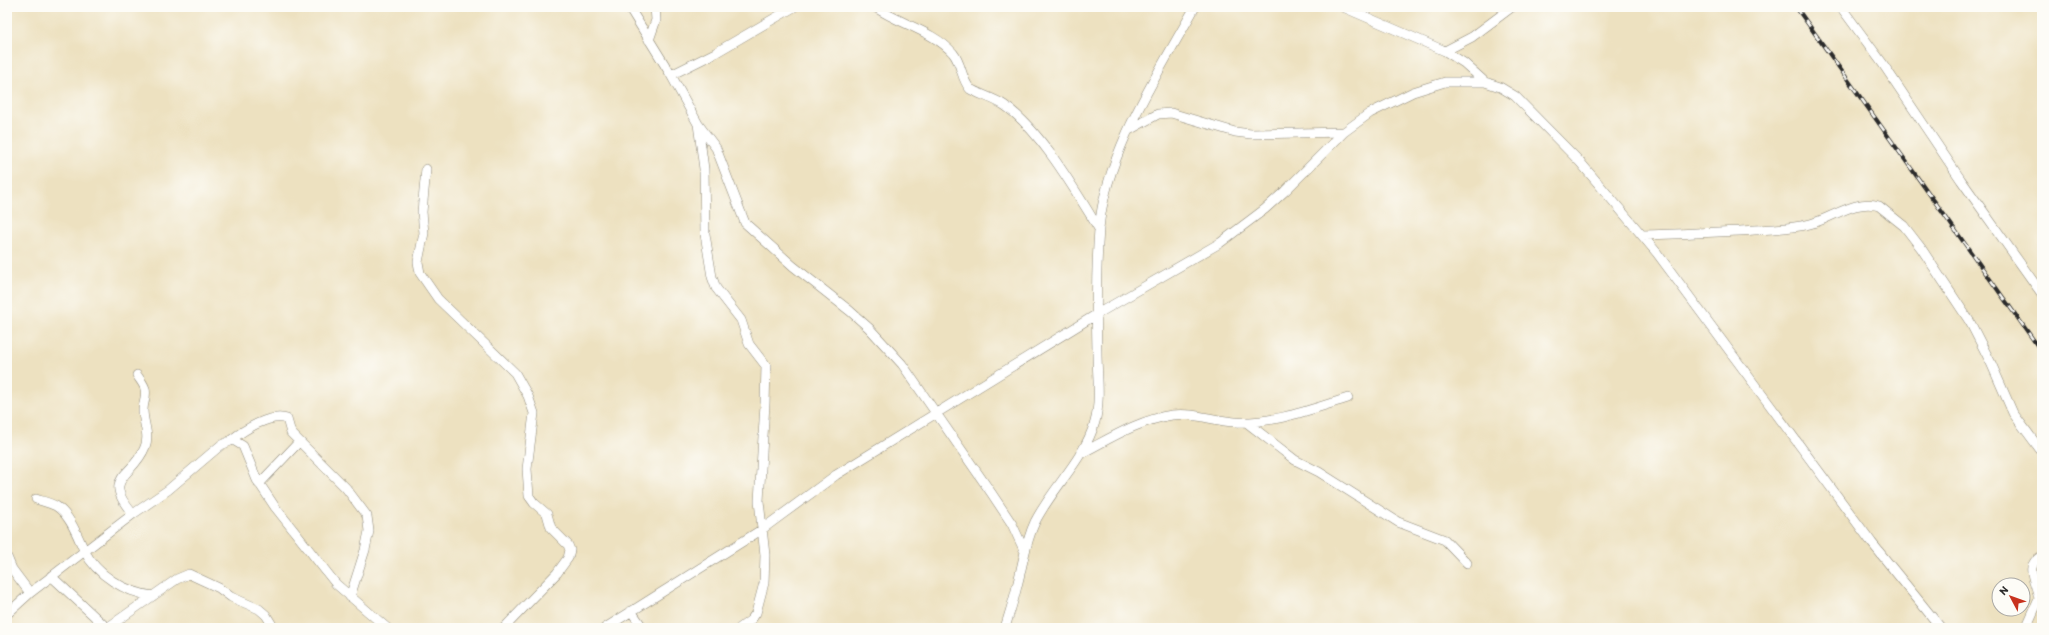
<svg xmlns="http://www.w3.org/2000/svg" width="2049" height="635" viewBox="0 0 2049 635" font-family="Itim,sans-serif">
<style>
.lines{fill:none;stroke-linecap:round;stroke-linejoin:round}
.street-casing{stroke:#8c8676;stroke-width:10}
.street{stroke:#fff;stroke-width:9}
.rail-casing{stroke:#2b2b2b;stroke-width:4}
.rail{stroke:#fdfcf7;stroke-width:2.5;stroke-dasharray:8;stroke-linecap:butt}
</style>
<rect width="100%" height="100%" fill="#fdfcf7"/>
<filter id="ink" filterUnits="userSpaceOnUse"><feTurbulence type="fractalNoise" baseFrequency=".025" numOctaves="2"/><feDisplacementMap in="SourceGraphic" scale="8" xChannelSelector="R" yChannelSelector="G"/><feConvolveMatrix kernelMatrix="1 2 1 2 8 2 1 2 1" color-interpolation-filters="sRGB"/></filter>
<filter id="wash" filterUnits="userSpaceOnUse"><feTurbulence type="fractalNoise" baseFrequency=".012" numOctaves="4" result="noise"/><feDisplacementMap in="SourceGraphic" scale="16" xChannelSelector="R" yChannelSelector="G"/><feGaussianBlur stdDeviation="0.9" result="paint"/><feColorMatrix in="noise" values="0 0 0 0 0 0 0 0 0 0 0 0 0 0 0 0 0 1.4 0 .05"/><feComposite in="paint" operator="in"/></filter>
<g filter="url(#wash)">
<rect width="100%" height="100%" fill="#ede1c0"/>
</g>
<g filter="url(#ink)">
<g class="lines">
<g class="street-casing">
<path id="street" d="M629,7L671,75L698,124L704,169L705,234L712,277L716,288L741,320L749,344L766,366L765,404L759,501L765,555L764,583L756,613L751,620L740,628
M875,7C900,24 933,31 953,53C962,64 961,79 970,89C981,95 993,98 1004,105C1040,129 1076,192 1099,229
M1343,7L1445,51L1464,63L1485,82
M1841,7L1883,64L1961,180L2042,294
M649,40L656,20L655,7
M1445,51L1472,37L1512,7
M671,75L715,53L794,7
M698,124L716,148L745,223L793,266L850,311L869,328L902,364L992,494L1012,524L1024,550
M1129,130L1158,114L1171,113L1235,132L1251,134L1344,132
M426,169L422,212L424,233L418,262L420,273L438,299L515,373L528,396L534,413L527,469L529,496L534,503L547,514L551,528L568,545L570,550L568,558L557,573L504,628
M1642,235C1675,235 1707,232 1740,231C1763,229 1787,230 1810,224C1831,219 1856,198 1879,206L1904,226L1921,248L1970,322L1991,363L2013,413L2042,452
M1246,422L1295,460L1319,472L1398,522L1445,540L1467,563
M231,440C244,430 270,413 287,419L291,433L346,488L367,516L369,531L365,550L350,597
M1080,454C1109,439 1139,420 1172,415C1193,412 1214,421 1235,422C1273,424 1312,409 1348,398
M259,484L299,442
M36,499C42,501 50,503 56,506C70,515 77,535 84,550C97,576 125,592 153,596
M133,514C100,476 133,478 145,447C150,435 143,423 143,410C143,403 147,396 145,389C144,384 140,380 137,375
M7,557L12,569L30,593
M51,576L107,628
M631,611L643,628
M7,614L30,593L133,514L168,490L221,445L233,440L243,446L257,480L275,507L336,584L387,628
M107,628L177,579L189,574L219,588L231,597L259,609L266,615L274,628
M605,628L761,530L836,475L1097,314L1220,243L1265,209L1285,191L1344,132L1370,113L1413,92L1445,82H1485L1500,87L1515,96L1580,162L1657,253L1872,543L1941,628
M1005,628C1009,614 1014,600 1017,586C1023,564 1025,543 1035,522C1052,488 1084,460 1095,422C1101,400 1097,375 1097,352C1096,312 1096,269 1099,229C1106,152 1158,74 1195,7
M2026,628L2039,599C2037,582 2022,566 2042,556"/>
</g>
<use href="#street" class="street"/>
<g class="rail-casing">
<path id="rail" d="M1796,7L2042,352"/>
</g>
<use href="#rail" class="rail"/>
</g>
</g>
<rect width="2049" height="635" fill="none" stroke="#fdfcf7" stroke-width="24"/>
<g transform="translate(2011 597) rotate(311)"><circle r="19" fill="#fdfcf7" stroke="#a9a8a5"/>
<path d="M0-3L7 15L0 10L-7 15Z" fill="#c8321e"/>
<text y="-6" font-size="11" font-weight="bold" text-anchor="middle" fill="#2b2b2b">N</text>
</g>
</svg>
